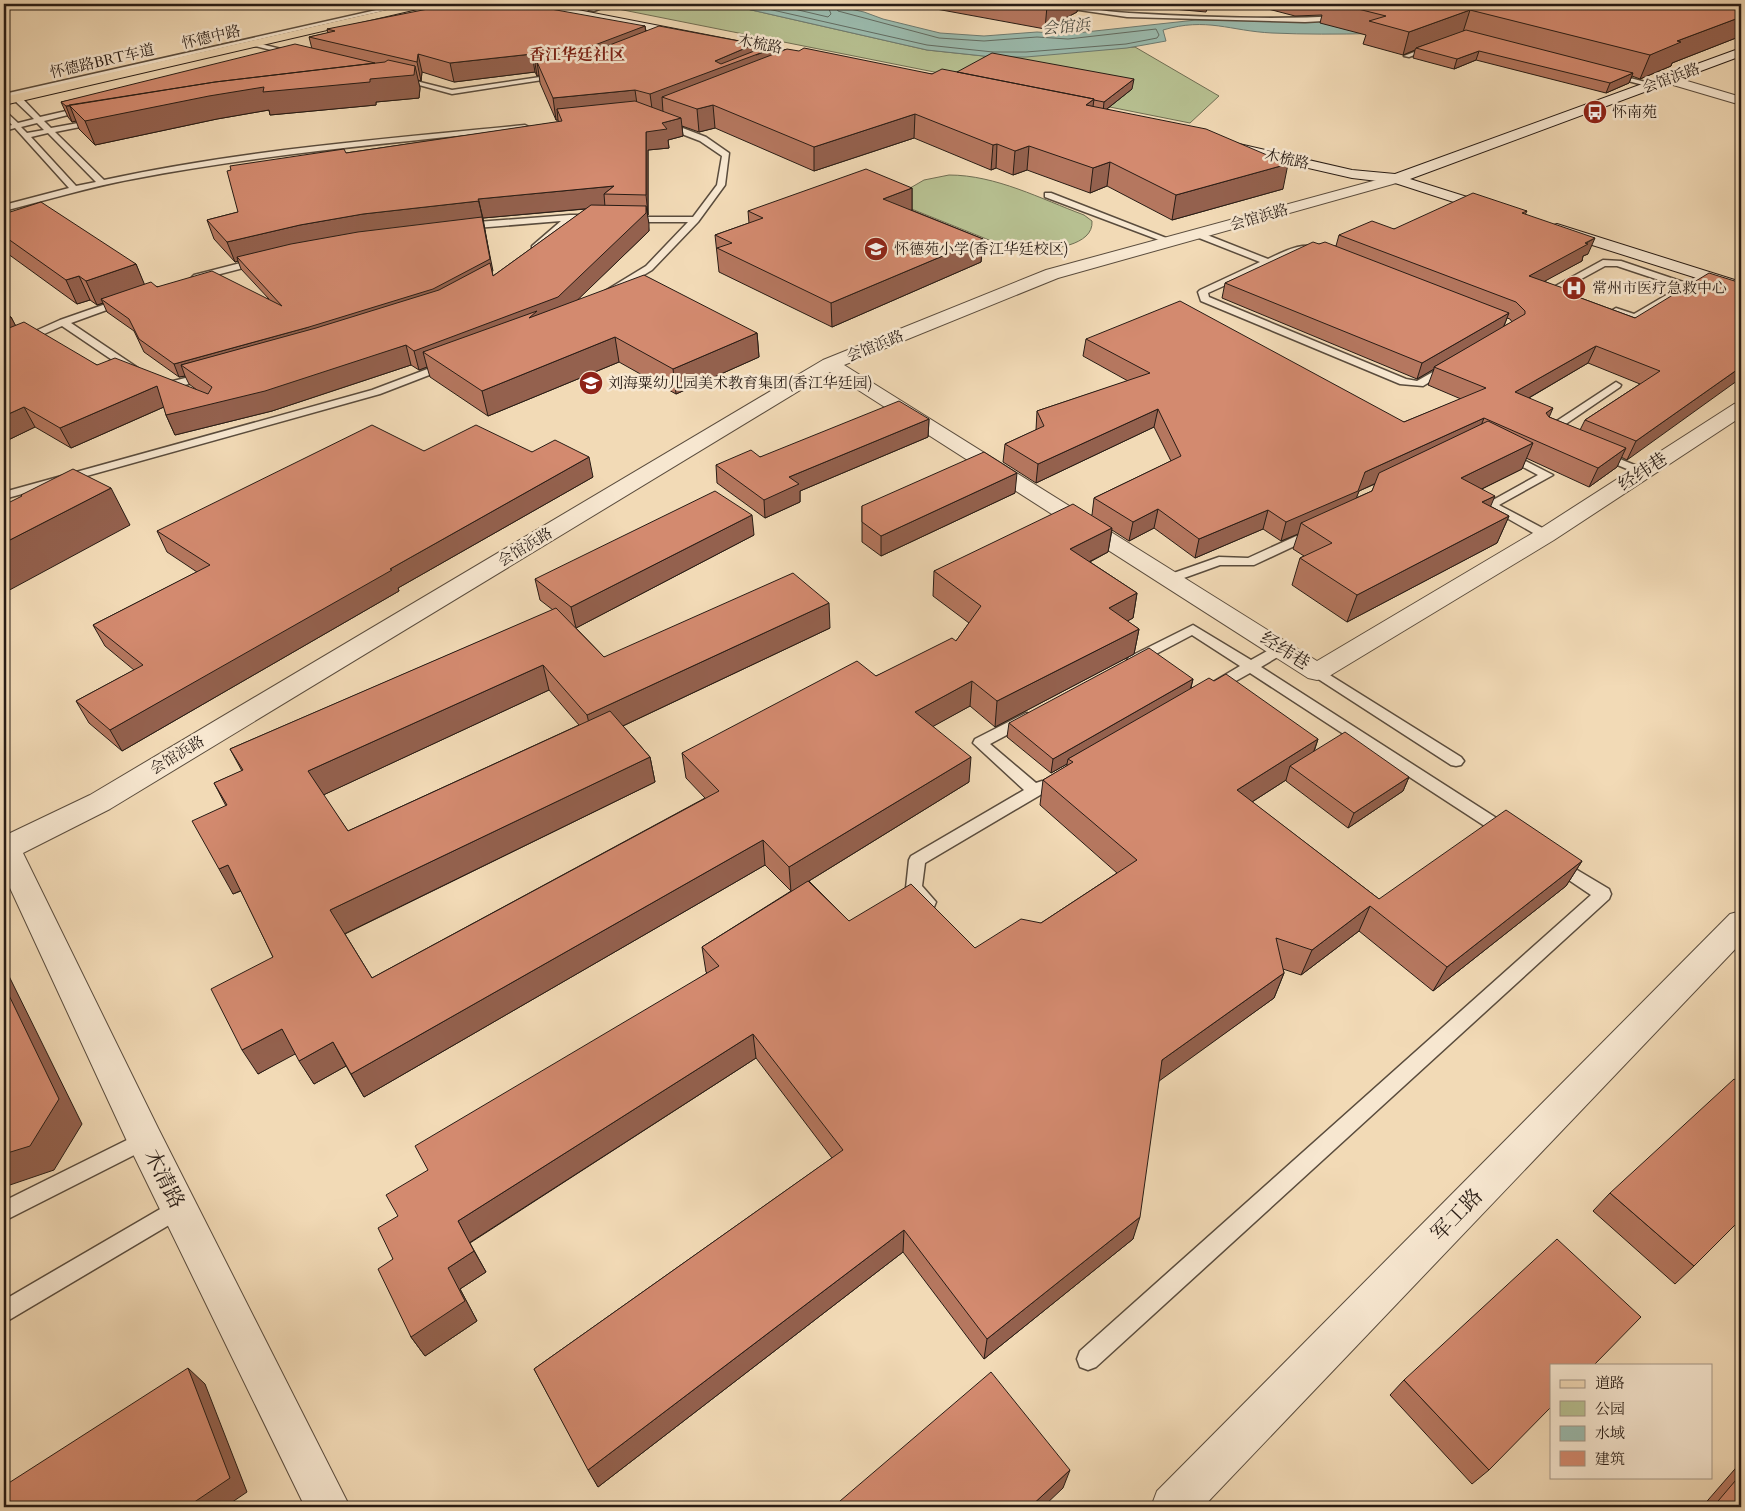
<svg xmlns="http://www.w3.org/2000/svg" width="1745" height="1511" viewBox="0 0 1745 1511" font-family="Cardo,'Noto Serif SC',serif">
<style>
.green{fill:#b7c091;stroke:#706e53}
.water{fill:#9bbbae;stroke:#6d7b71}
.lines{fill:none;stroke-linecap:round;stroke-linejoin:round}
.shore{stroke:#626c62;stroke-width:1}
.lane-casing{stroke:#5a4c3d;stroke-width:3}
.street-casing{stroke:#5a4c3d;stroke-width:2}
.secondary-casing{stroke:#281c15;stroke-width:2}
.primary-casing{stroke:#281c15;stroke-width:2}
.lane{fill:#f7e7d0;fill-rule:evenodd}
.street{fill:#f7e7d0;fill-rule:evenodd}
.secondary{fill:#f7e7d0;fill-rule:evenodd}
.primary{fill:#f2dab6;fill-rule:evenodd}
.wall{fill:#b5775f;stroke:#281c15;fill-rule:evenodd}
.shaded-wall{fill:#94614e;stroke:#281c15}
.building{fill:#d38a6f;stroke:#281c15}
.labels{text-anchor:middle;dominant-baseline:central;stroke-width:5;stroke-linejoin:round;paint-order:stroke}
.far-street-label{font-size:15px;fill:#281c15;stroke:#f7e7d0}
.far-poi-label{font-size:15px;fill:#281c15;stroke:#f7e7d0;text-anchor:start}
.far-water-label{font-size:16px;font-style:italic;fill:#4a4c43;stroke:#f7e7d0}
.far-quarter-label{font-size:16px;font-weight:bold;fill:#7a1f14;stroke:#f7e7d0}
.street-label{font-size:18px;fill:#281c15;stroke:#f7e7d0}
.near-street-label{font-size:21px;fill:#281c15;stroke:#f7e7d0}
</style>
<rect width="100%" height="100%" fill="#f2dab6"/>
<filter id="stains"><feTurbulence type="fractalNoise" baseFrequency=".004" numOctaves="4"/><feColorMatrix values="0 0 0 0 .2 0 0 0 0 .09 0 0 0 0 .02 0 0 0 .5 -.17"/></filter>
<radialGradient id="worn" r=".72"><stop offset=".6" stop-color="#630" stop-opacity="0"/><stop offset="1" stop-color="#630" stop-opacity=".3"/></radialGradient>
<path class="green" d="M593,4H725L927,50L993,57L1135,47L1219,96L1190,123Z
M949,175C996,175 1041,199 1084,215L1092,221C1094,246 1050,250 1031,250C1022,251 1013,248 1004,246L844,182L905,191L924,180Z"/>
<path class="water" d="M725,4H828L864,12L883,19L940,33L984,36L1037,32L1067,34L1196,20L1377,22L1469,32C1404,32 1338,36 1272,33C1230,31 1207,17 1163,30L1166,41L1127,48L1026,57H993L927,50Z"/>
<g class="lines">
<path class="shore" d="M746,4L927,45L993,52H1026L1126,44L1157,38L1159,35L1156,29L1068,39L1037,37L984,41L939,38L838,11L834,4
M773,4L828,17L831,14L827,4"/>
<g class="lane-casing">
<path id="lane" d="M403,4H413L4,98V94Z
M604,4H612L594,11L589,10Z
M1038,4C1068,2 1099,12 1129,13C1199,17 1272,20 1342,16L1345,18L1342,20L1305,22L1127,17Z
M253,42L297,53L298,54L295,56L251,45L250,44Z
M1430,46L1435,47L1409,57L1404,56Z
M1611,73L1653,84L1654,85L1651,87L1609,76V74Z
M560,74L563,76L562,77L452,94L397,79L400,77L452,90Z
M14,96H20L40,117L88,106V110L44,121L51,128L100,119V123L55,132L104,180C242,150 384,139 525,125L529,127L525,129C394,143 262,154 133,179C89,187 47,200 4,211V205L69,188L15,128L4,131V127L12,125L4,116V110L18,123L34,119L14,100ZM37,123L44,130L27,133L21,127ZM48,133L96,182L76,186L31,137Z
M661,122H667L706,137L729,153L725,185L698,222L652,270L611,295H605V291L646,266L688,222H629L626,221V217H693L717,185L722,156L700,141L661,126Z
M1045,193H1051L1174,241L1173,243H1167L1045,197Z
M570,215H594L598,218L594,221H572L535,251L532,250V246L561,221L464,229L460,226L464,223Z
M1197,231L1268,259C1283,252 1306,239 1321,250L1317,253L1299,252L1208,293L1209,297L1406,379L1417,381L1445,365L1449,364L1454,367L1423,386L1400,384L1201,301L1198,292L1200,290L1260,262L1194,236V232Z
M260,258L263,259V263L197,280L192,277L194,275Z
M1603,260L1621,261L1686,283L1701,274H1707L1709,276L1635,321L1611,311L1616,308L1634,314L1680,287L1617,266H1605L1563,289L1572,292V296H1566L1550,289Z
M123,298L128,301L126,303L71,323L138,368L139,370L138,372H130L62,326L4,352V345L60,320Z
M446,362L450,363L451,365L450,367L380,394L4,499V492L372,390Z
M206,373L210,374L211,376L210,378C196,382 164,393 153,384L158,381H173Z
M1616,382L1621,385L1620,387L1554,432L1553,435H1545L1540,432Z
M1600,451L1647,470L1649,472L1643,475L1639,474L1596,456L1594,454Z
M1508,452L1553,475L1499,505L1550,532L1552,535L1550,538H1542L1484,505L1538,475L1504,457L1502,455L1504,453Z
M1314,528L1320,532L1318,535L1254,565H1220L1170,583L1164,579L1165,576L1219,557L1248,558Z
M1193,625L1251,660L1276,646H1286L1288,649L1286,652L1261,667L1512,828L1514,832L1512,836L1506,838L1500,836L1250,673L1218,691H1208L1206,688L1208,685L1240,666L1192,635L1139,663H1129L1127,660L1129,657Z
M1317,667L1461,757L1464,761L1461,765L1456,766L1451,765L1312,675L1310,672L1312,669Z
M1026,713L1031,714L1033,718L1031,722L990,744L1036,783L1042,781L1047,783L1050,787L1047,791L925,863L922,886L936,902L934,907C922,911 911,898 906,888L909,860L911,856L1024,790L973,743L975,739Z
M1557,858L1609,889L1611,894L1609,899L1096,1367L1088,1370L1080,1367L1077,1359L1080,1351L1591,895L1551,868L1549,864L1551,860Z
M145,1131L152,1134L155,1140L152,1146L4,1221V1201Z
M179,1198L186,1201L189,1208L186,1215L4,1323V1300Z"/>
</g>
<g class="street-casing">
<path id="street" d="M1667,75L1741,97V105L1663,82L1661,79Z
M1395,175L1400,176L1402,179L1400,182L1058,278L844,365L1317,661L1538,530L1734,404L1741,402V417L1554,540L1326,678L1317,680L1308,678L830,372L110,809L23,853L158,1128L350,1507H305L132,1152L4,875V836L90,795L823,360L1046,270Z
M1741,911V943L1203,1507H1151L1157,1491L1730,914Z"/>
</g>
<g class="secondary-casing">
<path id="secondary" d="M527,4H547L814,56L820,60L814,64L532,7Z
M1741,48V56L1410,179L1502,208L1505,211L1502,214L1497,216L1395,183L1352,178L1221,148L1219,145L1226,141L1352,170L1395,174Z
M1557,224L1741,282V292L1551,232L1549,229L1551,226Z"/>
</g>
<g class="primary-casing">
<path id="primary" d="M413,4H431L426,7L4,105V97Z"/>
</g>
<use href="#lane" class="lane"/>
<use href="#street" class="street"/>
<use href="#secondary" class="secondary"/>
<use href="#primary" class="primary"/>
</g>
<path class="wall" d="M909,4H1122L1106,9L1077,6V12L1045,29Z
M1173,4H1209L1206,12L1173,9Z
M1249,4H1741V36L1672,63L1671,66L1640,79L1632,76L1629,83L1606,93L1476,60L1454,69L1413,58L1415,50L1403,55L1363,44L1366,35L1320,23L1322,15L1295,16Z
M645,26L646,31L756,51L932,74L957,72L1132,89L1107,109L1283,189L1172,220L1107,186L1090,193L1027,170L1013,175L996,168L991,170L914,138L814,171L715,128L699,132L682,126L683,136L668,140L669,148L648,150V215L647,214L649,231L577,300L757,333L759,357L676,394L619,362L488,416L430,377L427,367L419,370L411,365L272,411L175,435L166,415L164,407L71,448L35,427L4,442V314L11,317L15,325L97,365L197,390L189,384L185,376L179,377L144,352L134,331L107,312L103,303L97,305L90,300L77,304L4,251V214L136,264L144,285L269,299L241,269L238,261L235,262L214,239L207,220L238,212L346,153L559,122L558,120H556L540,83L539,75L537,76L535,72L454,82L422,72L421,81L418,80L420,88L419,98L376,102V105L270,115L269,110L217,119L95,145L79,129L76,121L72,122L68,117L61,102L312,49L309,37L328,33L327,29ZM586,209L493,276L483,218Z
M912,188V210H911L983,239L981,262L832,327L719,272L715,235L749,223L748,211Z
M1527,211L1525,215L1588,254L1583,256L1582,261L1544,281L1578,297L1635,318L1741,283L1627,460L1621,457L1617,467L1589,487L1526,458L1522,469L1482,489L1490,506L1509,516L1497,543L1347,622L1292,585L1300,558L1304,556L1293,549L1298,534L1281,541L1263,529L1195,558L1154,528L1129,541L1112,530L1108,552L1090,562L1137,593L1133,618L1127,621L1139,629L1134,654L995,727L970,706L933,726L969,782L809,881L849,921L975,948L1041,923L1117,873L1040,805L1043,780L1067,766V764L1051,773L1007,737L1009,723L1193,679L1191,688L1214,681L1318,739L1314,752L1409,777L1403,791L1348,828L1286,781V780L1252,802L1379,899L1582,861L1566,886L1433,991L1359,931L1301,975L1283,969L1284,973L1274,998L1159,1080L1133,1239L984,1359L903,1252L598,1487L534,1369L832,1158L756,1058L470,1243L486,1272L460,1289L477,1321L425,1356L411,1337L393,1259L398,1216L428,1170L707,973L706,972L702,947L791,891L765,865L364,1097L346,1066L314,1084L295,1053L258,1074L273,957L241,891L233,894L226,806L214,783L242,771L230,749L553,610L540,600L535,579L754,535L576,628L604,657L830,628L623,726L650,757L655,782L345,934L372,978L705,798L686,778L682,753L876,676L956,641L969,623L933,596L934,571L1092,515L1094,498L1171,461L1154,427L1036,483L1003,462L1005,444L1036,430L1037,411L1128,381L1083,356L1086,339L1404,422L1461,399L1428,385L1434,369L1417,379L1222,298L1225,283L1319,244L1336,246L1339,235L1394,229ZM1507,318L1510,319L1512,322L1504,326ZM1588,363L1640,384L1585,420L1580,430L1549,417L1529,398ZM1375,484L1372,491L1356,498L1359,491ZM549,690L579,725L348,831L323,795Z
M929,419L928,437L800,491V502L765,518L717,483L716,465L760,457Z
M424,451L532,452L593,477L398,588L399,591L122,751L89,723L76,701L134,670L105,646L93,625L197,572L167,552L157,531Z
M1015,493L881,556L862,542V506Z
M1610,1193L1694,1266L1675,1284L1593,1211Z
M1404,1380L1489,1470L1472,1484L1390,1395Z
M1741,1462V1507H1702Z"/>
<path class="shaded-wall" d="M1052,4H1078L1077,12L1045,29L1047,6Z
M1107,4H1122L1106,9Z
M1470,10L1463,32L1416,48L1415,50L1403,55L1409,32Z
M1741,17V36L1672,63L1671,66L1640,79L1650,55L1677,41Z
M645,26L647,44L582,69L537,62L539,75L537,76L534,57Z
M755,44L756,55L774,48L775,68L662,97L663,112L653,116L650,94L715,61Z
M1479,51L1476,60L1454,69L1457,59Z
M418,54L422,72L421,81L417,62Z
M532,54L535,72L454,82L450,63Z
M415,66L420,88L419,98L376,102V105L270,115L269,110L217,119L95,145L85,121L214,82L370,79Z
M1633,73L1629,83L1606,93L1610,83Z
M1134,79L1132,89L1103,112L1104,102Z
M635,90L638,111L557,109L558,120H556L553,98Z
M1094,99L1091,122L1086,105Z
M713,105L715,128L699,132L697,109Z
M66,106H70L76,121L72,122Z
M915,114L914,138L814,171V147Z
M681,118L683,136L668,140L669,148L648,150V215L646,195V132L662,123Z
M997,144L996,168L991,170L993,145Z
M1029,146L1027,170L1013,175L1015,151Z
M1110,162L1107,186L1090,193L1093,168Z
M1288,164L1283,189L1172,220L1176,195Z
M614,186L604,194L605,207L483,218L478,199Z
M912,188V210L883,221V199Z
M479,201L493,271L436,301L181,365L185,376L179,377L174,364L309,327L237,257L238,261L235,262L227,242L300,225L363,214Z
M646,206L649,224V231L561,316L423,352L427,367L419,370L414,351Z
M1595,238L1588,254L1583,256L1582,261L1523,293L1529,276Z
M983,239L981,262L832,327L831,303Z
M136,264L146,288L101,299L103,303L97,305L86,281Z
M79,276L90,300L77,304L66,280Z
M1509,313L1503,328L1434,367V369L1417,379L1422,363Z
M11,317L21,336L4,343V319Z
M757,333L759,357L676,394L673,369Z
M615,337L619,362L488,416L482,391Z
M406,345L411,365L272,411L175,435L166,415Z
M1596,346L1588,363L1508,410L1515,392Z
M1741,367V378L1627,460L1636,441Z
M157,386L166,406L71,448L60,428Z
M24,407L35,427L4,442V416Z
M1553,408L1545,427L1546,413Z
M1158,409L1154,427L1036,483L1038,464Z
M1484,418L1477,436L1359,491L1352,510L1301,523L1298,534L1281,541L1286,522L1365,472Z
M929,419L928,437L800,491V502L765,518L764,500L789,477Z
M1533,443L1522,469L1451,504L1461,478Z
M1626,448L1617,467L1589,487L1598,468Z
M589,457L593,477L398,588L399,591L122,751L110,730L390,569Z
M1017,473L1015,493L881,556V536Z
M111,488L130,525L4,593V543Z
M1495,496L1484,522L1482,502Z
M1158,509L1154,528L1129,541L1133,522Z
M1268,510L1263,529L1195,558L1199,539Z
M752,515L754,535L576,628L571,607Z
M1509,516L1497,543L1347,622L1357,595Z
M1112,528L1108,552L1067,573L1070,549Z
M1137,593L1133,618L1105,633L1109,608Z
M829,603L830,628L593,740L587,715Z
M1139,629L1134,654L995,727L997,701Z
M543,665L549,690L319,797L308,771Z
M1193,679L1189,694L1068,759L1067,764L1051,773L1053,759Z
M972,681L970,706L914,737L915,712Z
M1318,739L1309,765L1290,766L1286,780L1230,816L1237,790Z
M650,757L655,782L342,935L330,910Z
M971,757L969,782L791,892L789,867Z
M1409,777L1403,791L1348,828L1354,813Z
M763,840L765,865L364,1097L351,1074Z
M1582,861L1566,886L1433,991L1447,967Z
M228,865L242,890L233,894L219,869Z
M1370,906L1359,931L1301,975L1312,950Z
M4,966L82,1124L54,1170L4,1187Z
M1284,973L1274,998L1155,1084L1162,1060Z
M282,1029L297,1053L258,1074L242,1050Z
M753,1034L756,1058L469,1243L458,1221Z
M333,1042L346,1066L314,1084L299,1061Z
M1140,1217L1133,1239L984,1359L987,1339Z
M904,1230L903,1252L598,1487L588,1470Z
M474,1251L486,1272L460,1289L477,1321L425,1356L411,1337L448,1268Z
M188,1368L205,1384L247,1492L225,1507H187Z
M1070,1470L1063,1488L1043,1507H1030Z"/>
<path class="building" d="M453,4H523L645,26L579,51L534,57L532,54L450,63L418,54L417,62L309,37L335,31L327,29Z
M1032,4H1052L1047,6Z
M1338,4H1741V17L1677,41L1681,42L1650,55L1470,10L1409,32L1369,21L1386,16Z
M659,26L755,44L715,61L721,64L767,46L774,48L650,94L635,90L553,98L537,62L581,56Z
M1466,30L1633,73L1610,83L1479,51L1457,59L1416,48Z
M295,44L375,63L215,82L66,106L61,102Z
M804,48L932,74L942,69L1094,99L1086,105L1206,129L1288,164L1176,195L1110,162L1093,168L1029,146L1015,151L997,144L993,145L915,114L814,147L713,105L697,109L662,97L787,49L799,51Z
M992,53L1134,79L1104,102L1094,100V99L957,72Z
M388,60L415,66L414,75L370,79V82L263,92L264,87L209,96L85,121L69,105L215,82L385,62Z
M635,101L681,118L662,123L667,129L646,132V195L604,194L614,186L478,199L479,201L363,214L300,225L227,242L207,220L238,212L227,171L231,170L230,166L344,149L346,153L562,121L557,109Z
M866,169L912,188L883,199L983,239L831,303L717,248L732,243L715,235L763,218L748,211Z
M1473,193L1527,211L1522,213L1595,238L1585,243L1588,244L1529,276L1580,294L1578,297L1635,318L1709,273L1741,283V367L1636,441L1585,420L1660,371L1596,346L1515,392L1553,408L1546,413L1549,417L1626,448L1598,468L1484,418L1365,472L1358,491L1286,522L1268,510L1199,539L1158,509L1133,522L1094,498L1181,456L1158,409L1038,464L1005,444L1044,426L1037,411L1150,373L1086,339L1180,301L1404,422L1486,388L1434,367L1525,314V311L1516,302L1339,235L1372,221L1394,229Z
M41,202L136,264L86,281L79,276L66,280L4,236V214Z
M591,205L646,206V213L558,297L414,351L406,345L265,391L166,415L157,386L60,428L24,407L4,416V384L10,381L4,377V330L24,322L97,365L115,358L208,394L212,387L181,365L316,328L439,290L490,263L493,276Z
M482,217L490,259L433,289L309,327L174,364L139,339L129,319L101,299L151,282L157,287L212,271L282,306L237,257L291,244L358,232Z
M1313,242L1319,244L1325,242L1509,313L1422,363L1225,283Z
M644,275L757,333L673,369L615,337L482,391L423,352L537,311L529,318Z
M4,314L11,317L4,319Z
M899,401L929,419L789,477L799,484L764,500L716,465L751,450L760,457Z
M1488,421L1533,443L1461,478L1495,496L1482,502L1509,516L1357,595L1300,558L1332,543L1301,523L1372,491L1379,473Z
M372,425L424,451L476,425L532,452L555,440L589,457L390,569L392,570L110,730L76,701L143,665L93,625L210,565L157,531Z
M984,452L1017,473L881,536L862,522V506Z
M73,469L111,488L4,543V505L22,496L21,495Z
M715,491L752,515L571,607L535,579Z
M1073,504L1112,528L1070,549L1137,593L1109,608L1139,629L997,701L972,681L915,712L971,757L789,867L763,840L351,1074L333,1042L299,1061L282,1029L242,1050L211,989L273,957L228,865L219,869L192,821L227,805L214,783L243,770L230,749L556,608L604,657L793,573L829,603L587,715L543,665L308,771L348,831L610,711L650,757L330,910L372,978L719,791L682,753L857,661L876,676L952,638L956,641L981,606L934,571Z
M1149,648L1193,679L1053,759L1009,723Z
M1226,674L1318,739L1237,790L1379,899L1506,810L1582,861L1447,967L1370,906L1312,950L1276,938L1284,973L1162,1060L1140,1217L987,1339L904,1230L588,1470L534,1369L843,1150L753,1034L458,1221L474,1251L448,1268L465,1301L411,1337L378,1269L393,1259L378,1228L398,1216L386,1195L428,1170L415,1146L719,966L702,947L808,881L849,921L911,884L975,948L1021,919L1041,923L1137,860L1043,780L1073,762L1068,759L1209,678L1214,681Z
M1345,732L1409,777L1354,813L1290,766Z
M4,985L59,1099L30,1146L4,1154Z
M1734,1079L1741,1084V1219L1694,1266L1610,1193Z
M1557,1239L1641,1317L1594,1365H1551V1407L1489,1470L1404,1380Z
M188,1368L230,1478L187,1507H4V1486Z
M991,1372L1070,1470L1030,1507H833Z
M1741,1474V1507H1713Z"/>
<defs>
<g id="bus-disc" transform="scale(1.25)"><circle r="9.5" fill="#8f2418" stroke="#f7e7d0"/><path d="M-5-6H5V4H4V6H2V4H-2V6H-4V4H-5ZM-3.5-4V0h7V-4ZM-3.5 1.2v1.5H-2V1.2ZM2 1.2v1.5H3.5V1.2Z" fill="#fff"/></g>
<g id="school-disc" transform="scale(1.25)"><circle r="9.5" fill="#8f2418" stroke="#f7e7d0"/><path d="M0-5L7-2L0 1L-7-2ZM-4 1L0 2.5L4 1V4Q0 6-4 4Z" fill="#fff"/></g>
<g id="hospital-disc" transform="scale(1.25)"><circle r="9.5" fill="#8f2418" stroke="#f7e7d0"/><path d="M-5-5h3v3.5h4V-5h3V5h-3V1.5h-4V5h-3Z" fill="#fff"/></g>
</defs>
<g fill-rule="evenodd">
<use href="#bus-disc" x="1595" y="112"/>
<use href="#school-disc" x="876" y="249"/>
<use href="#hospital-disc" x="1574" y="288"/>
<use href="#school-disc" x="591" y="383"/>
</g>
<g class="labels">
<g class="far-street-label">
<text transform="translate(211 37) rotate(-13)">怀德中路</text>
<text transform="translate(760 44) rotate(11)">木梳路</text>
<text transform="translate(102 61) rotate(-13)">怀德路BRT车道</text>
<text transform="translate(1671 78) rotate(-20)">会馆浜路</text>
<text transform="translate(1287 159) rotate(13)">木梳路</text>
<text transform="translate(1259 217) rotate(-16)">会馆浜路</text>
<text transform="translate(875 346) rotate(-22)">会馆浜路</text>
<text transform="translate(525 547) rotate(-31)">会馆浜路</text>
<text transform="translate(177 755) rotate(-31)">会馆浜路</text>
</g>
<g class="far-poi-label">
<text x="1612" y="112">怀南苑</text>
<text x="894" y="249">怀德苑小学(香江华廷校区)</text>
<text x="1592" y="288">常州市医疗急救中心</text>
<text x="608" y="383">刘海粟幼儿园美术教育集团(香江华廷园)</text>
</g>
<g class="far-water-label">
<text transform="translate(1066 27) rotate(-5)">会馆浜</text>
</g>
<g class="far-quarter-label">
<text x="577" y="55">香江华廷社区</text>
</g>
<g class="street-label">
<text transform="translate(1643 472) rotate(-33)">经纬巷</text>
<text transform="translate(1285 651) rotate(32)">经纬巷</text>
</g>
<g class="near-street-label">
<text transform="translate(164 1179) rotate(63)">木清路</text>
<text transform="translate(1457 1215) rotate(-46)">军工路</text>
</g>
</g>
<rect width="1745" height="1511" fill="none" stroke="#f2dab6" stroke-width="20"/>
<rect x="5" y="5" width="1735" height="1501" fill="none" stroke="#281c15" stroke-width="2.5"/>
<rect x="10" y="10" width="1725" height="1491" fill="none" stroke="#281c15"/>
<rect x="1550" y="1364" width="162" height="115" fill="#f7e7d0" stroke="#a49685"/>
<rect x="1560" y="1380" width="25" height="8" fill="#f2dab6" stroke="#a49685"/>
<text x="1595" y="1388" font-size="15" fill="#281c15">道路</text>
<rect x="1560" y="1401" width="25" height="15" fill="#b7c091" stroke="#a49685"/>
<text x="1595" y="1414" font-size="15" fill="#281c15">公园</text>
<rect x="1560" y="1426" width="25" height="15" fill="#9bbbae" stroke="#a49685"/>
<text x="1595" y="1438" font-size="15" fill="#281c15">水域</text>
<rect x="1560" y="1451" width="25" height="15" fill="#d38a6f" stroke="#a49685"/>
<text x="1595" y="1464" font-size="15" fill="#281c15">建筑</text>
<rect width="100%" height="100%" filter="url(#stains)"/>
<rect width="100%" height="100%" fill="url(#worn)"/>
</svg>
